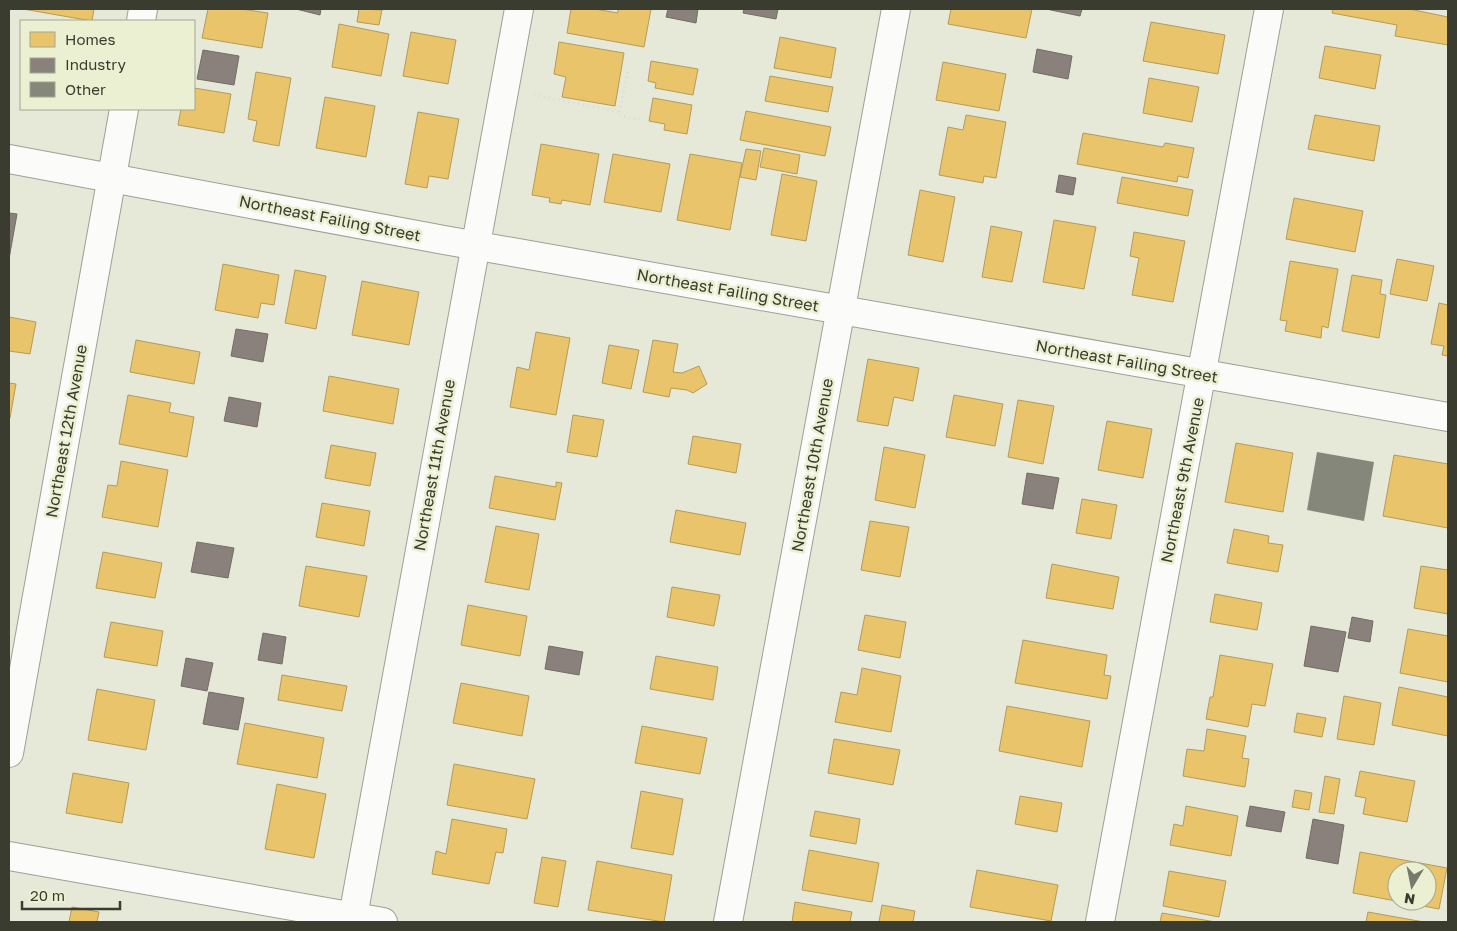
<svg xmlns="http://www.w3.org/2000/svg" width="1457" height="931" viewBox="0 0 1457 931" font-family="'Golos Text',sans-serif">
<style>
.homes{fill:#e9c46a;stroke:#b49b59;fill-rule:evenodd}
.industry{fill:#8a817c;stroke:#726c65}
.building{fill:#85877a}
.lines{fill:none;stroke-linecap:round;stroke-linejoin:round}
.minor-casing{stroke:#9ea094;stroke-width:30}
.path{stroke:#d9dbd5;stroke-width:3;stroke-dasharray:1 4;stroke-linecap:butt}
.minor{stroke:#fbfcf9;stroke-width:28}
.labels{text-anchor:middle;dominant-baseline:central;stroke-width:5;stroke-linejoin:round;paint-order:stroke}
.street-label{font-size:16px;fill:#3a3c30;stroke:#eaf0d1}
</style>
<rect width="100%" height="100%" fill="#e6e9d8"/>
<path class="homes" d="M23,9H94L92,21Z
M208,9H241L268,13L262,48L202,38Z
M359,9L382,10L379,25L357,22Z
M571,9H595L618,13V9H651L644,47L567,33Z
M951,9H1032L1026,38L948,24Z
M1333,9H1409L1448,17V45L1395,36L1397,25L1332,13Z
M1151,22L1225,35L1218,74L1143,61Z
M339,24L389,34L381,76L332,67Z
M411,32L456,40L448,84L403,76Z
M780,37L836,48L831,78L774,68Z
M559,42L624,53L615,106L562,97L566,77L554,74Z
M1325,46L1381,55L1375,89L1319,78Z
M651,61L698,69L693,95L655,88L656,83L648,81Z
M943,62L1006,74L999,111L936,100Z
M256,72L291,78L279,146L253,141L257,121L248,119Z
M770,76L833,87L828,112L765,101Z
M1149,78L1199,87L1192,122L1143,113Z
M194,88L231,94L224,133L178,125L181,109H194Z
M325,97L375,106L366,157L316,148Z
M653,98L692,105L687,134L664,130L665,124L649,121Z
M746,111L831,127L825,156L740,140Z
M418,112L459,119L448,179L429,176L427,188L405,184Z
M966,115L1006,122L996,178L984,176L983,183L939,175L948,127L963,130Z
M1315,115L1380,126L1374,161L1308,149Z
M1083,133L1163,147L1165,143L1194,148L1188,178L1178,176L1177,182L1077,164Z
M541,144L599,154L590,205L562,200L561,204L549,202L550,198L532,195Z
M764,148L800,155L797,174L760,167Z
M746,149L761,151L756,180L740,177Z
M613,154L670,164L661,212L604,202Z
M690,154L742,163L730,230L677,220Z
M782,174L817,181L806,241L771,235Z
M1122,177L1193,190L1188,216L1117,203Z
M920,190L955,197L943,262L908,255Z
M1294,198L1363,211L1355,252L1286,239Z
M1054,220L1096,227L1084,289L1043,282Z
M991,226L1022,232L1012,282L982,277Z
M1134,232L1185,241L1173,302L1132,295L1139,258L1130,256Z
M1397,259L1434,266L1427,301L1390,294Z
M1290,261L1338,269L1328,328L1322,326L1321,338L1285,331L1287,321L1280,320Z
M223,264L279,275L274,305L261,303L258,318L215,310Z
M295,270L326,276L316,329L285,323Z
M1352,275L1382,280L1380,294L1386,295L1379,338L1342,331Z
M362,281L419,292L409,345L352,335Z
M1439,303L1448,305V356L1442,355L1444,346L1431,344Z
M9,317L36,322L30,354L9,351Z
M536,332L570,338L556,415L510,407L517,367L529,370Z
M136,340L200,352L194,384L130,372Z
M653,340L678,344L673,372L682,373L699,366L707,384L693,393L687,390L671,388L669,397L643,392Z
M609,345L639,350L631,389L602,383Z
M868,359L919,368L913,401L894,397L888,426L857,421Z
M329,376L399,389L393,424L323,411Z
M9,383L16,384L10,418H9Z
M128,395L171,403L169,412L194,417L187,457L119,444Z
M954,395L1003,404L995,446L946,437Z
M1018,400L1054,406L1043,464L1008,457Z
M573,415L604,420L597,457L567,452Z
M1107,421L1152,429L1143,478L1098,470Z
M693,436L741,444L736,473L688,464Z
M1236,443L1293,453L1283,512L1225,502Z
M331,445L376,453L370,486L325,478Z
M884,447L925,455L915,508L875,500Z
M1394,455L1448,464V528L1383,516Z
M121,461L168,470L158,527L102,517L108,485L117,486Z
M495,476L556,487V482L562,483L555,520L489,508Z
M1082,499L1117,505L1111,539L1076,533Z
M322,503L370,511L364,546L316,537Z
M676,510L746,523L740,555L670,542Z
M870,521L909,527L900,577L861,570Z
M496,526L539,534L529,590L485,582Z
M1234,529L1269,536L1268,543L1283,545L1278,572L1227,563Z
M103,552L162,563L155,598L96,588Z
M1052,564L1119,577L1113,609L1046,598Z
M306,566L367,576L359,617L299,606Z
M1421,566L1448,570V614L1414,608Z
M672,587L720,595L714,626L667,617Z
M1215,594L1262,603L1257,630L1210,622Z
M468,605L527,616L520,656L461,645Z
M865,615L906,622L900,658L858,650Z
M111,622L163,631L157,666L104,657Z
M1408,629L1448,636V682L1400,673Z
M1023,640L1107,655L1104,675L1111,676L1107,699L1015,683Z
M1220,655L1273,664L1265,706L1252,704L1248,727L1206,719L1210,697H1213Z
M656,656L718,667L713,700L650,689Z
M862,668L901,676L891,732L835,722L841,692L857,695Z
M282,675L347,686L342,711L278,700Z
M461,683L529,696L522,736L453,723Z
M1399,687L1448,697V736L1392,725Z
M97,689L155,700L146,750L88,740Z
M1344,696L1381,703L1374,745L1337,739Z
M1007,706L1090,721L1082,767L999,751Z
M1297,713L1326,718L1322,737L1294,732Z
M245,723L324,738L317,778L237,764Z
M642,726L707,738L700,774L635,763Z
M1207,729L1246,736L1242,758L1249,759L1245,787L1183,776L1187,749L1204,751Z
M834,739L900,750L893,785L828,773Z
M454,764L535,779L527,819L447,805Z
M1360,771L1415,781L1407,822L1363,814L1366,798L1355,796Z
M73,773L129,783L122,823L66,813Z
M1325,776L1340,779L1334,814L1319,812Z
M277,784L326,794L314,858L265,849Z
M1295,790L1312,793L1309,810L1292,807Z
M641,791L683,799L673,855L631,848Z
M1020,796L1062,803L1057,832L1015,824Z
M1186,806L1238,816L1231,856L1170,845L1174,824L1183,826Z
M815,811L860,819L856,844L810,836Z
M452,819L507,829L503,853L496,852L489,884L432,874L436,851L446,854Z
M809,850L879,863L872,902L802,890Z
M1360,852L1447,868L1439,909L1353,893ZM1397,871H1427V901H1397Z
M542,857L566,861L558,907L534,903Z
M597,861L672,875L664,922L588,910Z
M977,870L1058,885L1051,921L970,907Z
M1169,871L1226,881L1219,917L1163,906Z
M795,902L852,912L850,922H792Z
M882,905L915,911L913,922H879Z
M72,907L99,912L97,922H69Z
M1368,912L1424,922H1366Z
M1162,913L1216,922H1160Z"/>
<path class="industry" d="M296,9H321L320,15Z
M668,9H698L696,23L666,17Z
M744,9H778L776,19L743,13Z
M1046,9H1082L1080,16Z
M1037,49L1072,56L1068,79L1033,72Z
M203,50L239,56L234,85L197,79Z
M1059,175L1076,178L1073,195L1056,192Z
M9,213L17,214L9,259Z
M236,329L268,334L263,362L231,356Z
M229,397L261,403L257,427L224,421Z
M1027,473L1059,478L1053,509L1022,504Z
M197,542L234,548L228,578L191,572Z
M1352,617L1373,621L1370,642L1348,638Z
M1311,626L1346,632L1338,672L1304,666Z
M263,633L286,637L282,664L258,660Z
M549,646L583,652L579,675L545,669Z
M186,658L213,663L207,691L181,686Z
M209,692L244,698L238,730L203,724Z
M1250,806L1285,812L1281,832L1246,826Z
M1313,819L1344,825L1338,864L1306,858Z"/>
<path class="building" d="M1317,452L1374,462L1364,521L1307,510Z"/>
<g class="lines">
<g class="minor-casing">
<path id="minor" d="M141,21L143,9
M9,159L444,240L1448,417
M9,753L124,109
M9,856L383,922
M352,922L519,9
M728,922L896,9
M1100,922L1269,9"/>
</g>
<path class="path" d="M534,95L619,112V115L642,120
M619,112L628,72"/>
<use href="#minor" class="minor"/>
</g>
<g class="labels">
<g class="street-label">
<text transform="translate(330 218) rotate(11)">Northeast Failing Street</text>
<text transform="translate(728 290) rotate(10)">Northeast Failing Street</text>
<text transform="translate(1127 361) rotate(10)">Northeast Failing Street</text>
<text transform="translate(66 431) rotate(-80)">Northeast 12th Avenue</text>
<text transform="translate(434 465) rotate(-80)">Northeast 11th Avenue</text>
<text transform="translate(812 465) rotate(-80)">Northeast 10th Avenue</text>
<text transform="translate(1182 480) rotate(-79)">Northeast 9th Avenue</text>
</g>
</g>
<rect width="1457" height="931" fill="none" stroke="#3a3c30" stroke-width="20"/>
<rect x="20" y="20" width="175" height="90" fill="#eaf0d1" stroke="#a4a891"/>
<rect x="30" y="32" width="25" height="15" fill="#e9c46a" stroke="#a4a891"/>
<text x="65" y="45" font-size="15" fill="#3a3c30">Homes</text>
<rect x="30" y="58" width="25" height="15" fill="#8a817c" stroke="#a4a891"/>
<text x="65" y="70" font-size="15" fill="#3a3c30">Industry</text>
<rect x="30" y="82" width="25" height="15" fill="#85877a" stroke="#a4a891"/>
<text x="65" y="95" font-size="15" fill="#3a3c30">Other</text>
<g transform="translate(1412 886) rotate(190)"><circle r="24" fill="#eaf0d1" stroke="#a4a891"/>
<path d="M0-4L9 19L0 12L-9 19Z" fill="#76796b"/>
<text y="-8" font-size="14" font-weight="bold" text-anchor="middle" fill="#3a3c30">N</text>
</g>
<path d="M22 901v8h98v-8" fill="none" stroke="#3a3c30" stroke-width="2.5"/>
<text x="30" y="901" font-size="15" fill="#3a3c30" stroke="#eaf0d1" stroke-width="4" paint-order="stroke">20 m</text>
</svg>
